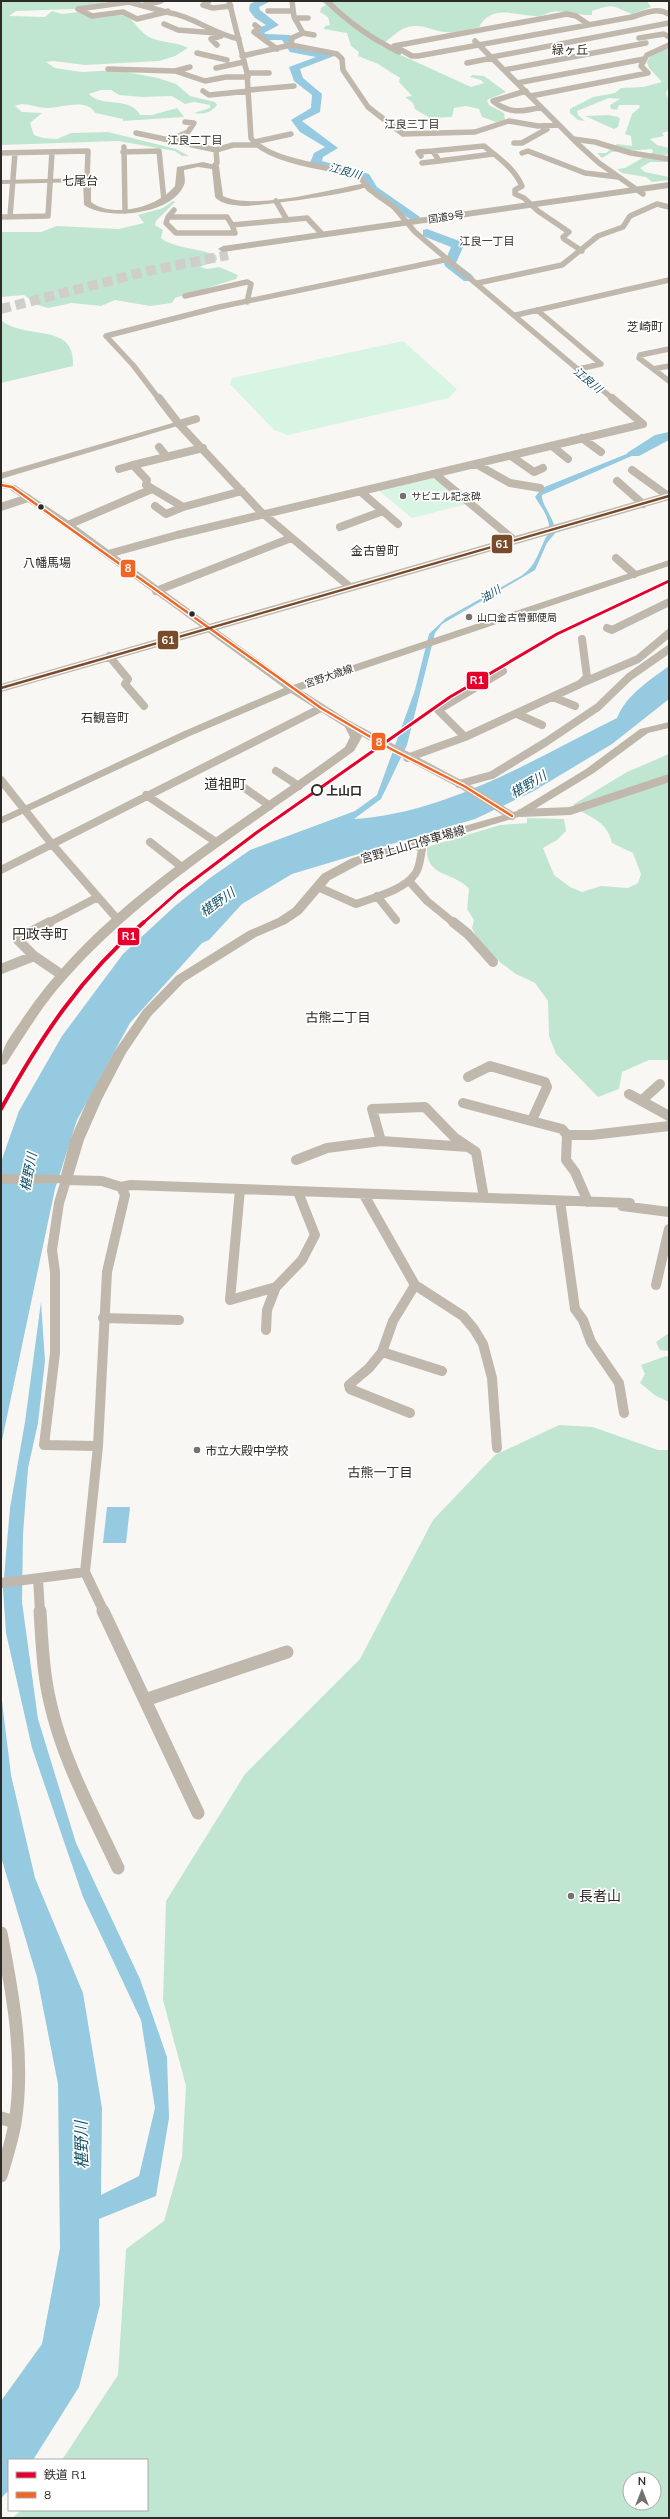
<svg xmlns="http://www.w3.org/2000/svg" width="670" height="2519" viewBox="0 0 670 2519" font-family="Mulish,'Noto Sans JP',sans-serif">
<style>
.green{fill:#d8f4e3}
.forest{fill:#c0e6d1;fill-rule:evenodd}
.water{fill:#95cae0}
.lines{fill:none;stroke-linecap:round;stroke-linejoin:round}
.river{fill:#95cae0;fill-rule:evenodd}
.highway-tunnel{stroke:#d0cecb;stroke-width:10;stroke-dasharray:10 5;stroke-linecap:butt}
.street-far3{stroke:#c1b8ad;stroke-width:5.5}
.street-far2{stroke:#c1b8ad;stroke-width:8}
.street-far1{stroke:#c1b8ad;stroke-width:10}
.street{stroke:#c1b8ad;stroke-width:13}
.secondary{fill:#bfb6aa;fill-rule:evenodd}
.highway{fill:#bdb6aa;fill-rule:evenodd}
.bus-1-casing{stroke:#fff;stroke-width:5}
.bus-2-casing{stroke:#fff;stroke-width:5}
.bus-1{stroke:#f26522;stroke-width:2.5}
.bus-2{stroke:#7a4b2a;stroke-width:2.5}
.rail-1-far1-casing{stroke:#fff;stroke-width:5.5}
.rail-1-casing{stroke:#fff;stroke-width:7}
.rail-1-far1{stroke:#e4002b;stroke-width:3}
.rail-1{stroke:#e4002b;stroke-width:4}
.poi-dot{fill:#74726f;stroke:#fff;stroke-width:1.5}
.bus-dot{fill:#2c2b28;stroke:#fff;stroke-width:1.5}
.stop-dot{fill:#fff;stroke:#2c2b28;stroke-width:2}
.labels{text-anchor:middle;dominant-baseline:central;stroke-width:3.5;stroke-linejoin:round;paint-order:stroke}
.far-street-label{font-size:10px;fill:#2c2b28;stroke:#fff}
.far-poi-label{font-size:10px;fill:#2c2b28;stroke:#fff;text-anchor:start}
.far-neighbourhood-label{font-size:11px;fill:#2d2b26;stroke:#fff}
.far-water-label{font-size:11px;font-style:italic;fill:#135269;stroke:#fff}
.far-quarter-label{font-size:12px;fill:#2d2b26;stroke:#fff}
.stop-label{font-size:12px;font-weight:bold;fill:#2c2b28;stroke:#fff;text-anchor:start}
.street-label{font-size:12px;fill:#2c2b28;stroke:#fff}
.poi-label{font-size:12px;fill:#2c2b28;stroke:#fff;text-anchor:start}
.water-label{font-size:13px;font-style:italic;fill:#135269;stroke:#fff}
.neighbourhood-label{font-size:13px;fill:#2d2b26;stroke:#fff}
.quarter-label{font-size:14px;fill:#2d2b26;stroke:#fff}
.near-poi-label{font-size:14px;fill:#2c2b28;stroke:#fff;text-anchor:start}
.near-water-label{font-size:16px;font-style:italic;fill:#135269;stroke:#fff}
.line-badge{stroke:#fff;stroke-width:1.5}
.badge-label{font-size:11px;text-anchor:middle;font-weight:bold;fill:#fff}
</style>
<rect width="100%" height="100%" fill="#f9f7f4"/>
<path class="green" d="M403,341L457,389L449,398L288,435L274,430L230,384L232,378Z
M434,475L467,504L412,518L377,489Z"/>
<path class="forest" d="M1,1H110L77,9L16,11L9,16L45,17L52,11L62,14L78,12L93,18L125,15C135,21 140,33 151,38C164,43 177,42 188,48L175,56L159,61L85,65L53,61L46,62L55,68L82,72L116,70L158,78L176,84L190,96L215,102L217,105C211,113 202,115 194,113L210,108V105L194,102L185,104L172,96L143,97L119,95L111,90H101L89,94C102,108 131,96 140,115H152L177,108L184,117L123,121V119L95,113C88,98 62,107 49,108C37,109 26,101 15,106L22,112L42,113L30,123L34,135L43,138L57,139L71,133L108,132L176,149L189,156H182L175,151L118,141L1,145Z
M320,1H647L651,7L632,14C610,6 617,3 592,11V15C579,16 565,10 552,12C546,13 542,17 535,16C514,15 492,4 479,27C469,29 456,34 445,32C432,31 423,23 408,27C396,30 390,41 379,45L471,87L484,83L481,80L470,77L472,75L484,76L506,92L487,100L489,105L504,113L505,120L496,122L482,117L479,109L466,106L454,108L452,117L430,118L415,109L413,103L405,97L412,96L399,82L400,78L378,64L358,56L359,52L351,46L347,33L324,29L325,26L330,25L328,17L320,12L321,8L326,5Z
M669,47V87L666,93L669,102V131L662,133L664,136L650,139L657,145L669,148V154L660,156L669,159V162H650L640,168L645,172L669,177V180L652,182L646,177L622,173L617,169L625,168L653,152L652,149L612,152L602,158L597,153H606L617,144L632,146L631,136L625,134L632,114L640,107L639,105H619L617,110L611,109L610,105L620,99L609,98L577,111L578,115L585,121L578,120L570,113V109L593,97L615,93L621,88L643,87L662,82L649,68L647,62L651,55Z
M608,115L618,117L620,119L618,127L614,129L585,116Z
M173,201L175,202L156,221L155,225L163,230L161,238C170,247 201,249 216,255L217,260L200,267L207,269L219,267L238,275L236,279L175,298L172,303L150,306L115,300L101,306L72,303L48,308L38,305L24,295L1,297V232H41L57,226L119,229L144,223L138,215L163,208Z
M1,320C25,341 76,321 73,366L1,383Z
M669,754V1060H649L622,1072L619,1089L598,1097L556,1054L549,1036L548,1001L535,983L516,974L501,963L479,942L472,928L474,920L467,909L469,889C455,872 425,878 427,847L500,825L527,823V818L564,819L566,831L557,840L543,848L554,875L570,887L582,892L601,886L628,888L638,883L641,874L633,853L612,843C607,821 591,818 574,807V804L627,772Z
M669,1333V1351L660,1350L656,1342Z
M666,1356L669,1357V1402L656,1396L640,1383L645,1374L641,1365Z
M559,1425L593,1427L658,1450H669V2518H12L22,2510H147V2460H62L118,2375L126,2249L164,2221L182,2157L186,2086L163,2000L166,1901L245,1774L360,1659L433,1520L495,1455ZM630,2479H654V2503H630Z"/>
<path class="water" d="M658,439L634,455L542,495C541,504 554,518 556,532L547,543L535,570L442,624L435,633L407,745L381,799L354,819C448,813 534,759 617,718C627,694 649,681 669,666V699L612,744L532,792L475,819L292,874L242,904L209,940L202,943L130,1023L77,1120L55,1189L1,1445V1162L19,1111L62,1036L123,954L175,906L210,878L250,850L355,811L377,795L415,690L429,634L446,618L521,576C536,566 538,553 546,537L549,534C551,519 543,510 535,497L542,488L629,453L650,440Z
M41,1302L45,1361L38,1423L28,1468L23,1534L22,1602L38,1719L76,1843L140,1979L167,2057L169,2118L156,2196L99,2219L100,2305L79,2387L33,2460H9V2490L1,2498V2401L42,2344L60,2248L58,2084L37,1977L1,1857V1693L11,1775L35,1878L83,1993L102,2108L101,2195L139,2176L155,2108L141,2020L83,1897L32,1748L6,1633L3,1589L10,1508L25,1422Z
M107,1507H130L126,1543H103Z"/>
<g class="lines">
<path class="river" d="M257,1H271L259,7L260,10L279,25L264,33L266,34L290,35L292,44C303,50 328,49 334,56L300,69L303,78L322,94L320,112L302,121L338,148L323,157L322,161L369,174L377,187L420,217L418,219H410L375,197L360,178L312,165L310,163L314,153L325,147L300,132L291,120L311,108L312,95L294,81L289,67L316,57L290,52L282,40H263L253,34V30L266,25L255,18L249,10L250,4Z
M427,229L462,242L464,245L456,263L472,275L474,278L472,281H464L446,267L444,264L451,247L423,236V230Z
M669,432V440L639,456H629L627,453L655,435Z"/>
<path class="highway-tunnel" d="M1,309L148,271L228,255"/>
<path class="street-far3" d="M209,1L203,5L213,8L231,6
M229,1L247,73L251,138C266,160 327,168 353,173L360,177L369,189L394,207L415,232L613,399
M327,1C348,22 372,39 399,52
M129,2L166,12L137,19L123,12L92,16L78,9Z
M144,5L161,1
M268,11H293
M166,12C193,16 213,34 239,39
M166,12L168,11
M295,18H308
M164,24L178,30L216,33
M588,24L576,16L567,14L394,46L412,56H418L632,17C645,13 657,7 669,14
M255,25L259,28L254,32L277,49
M303,33L314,35
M639,38L664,34L669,37
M475,41L579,145L599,163L643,194
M217,45L211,39L221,36
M291,45L292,38L303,33L294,17L292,1
M197,53L227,60
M242,56L291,45L337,54L342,59L343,70L368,107L403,134L475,132L509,121L538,126L559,125
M492,57L669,23
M467,63L492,58
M190,67L175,71L205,81L226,77H248
M216,68L244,62
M108,69L175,71
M504,70L646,43
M247,73H269
M517,83L644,59
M249,90L294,86
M203,91L209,95L249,91
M526,91L493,101C509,114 522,112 541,107
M531,96L648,73L641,66L647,55L669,45
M136,133L216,150L233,145H256
M573,139L595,142L631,153L669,159
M170,140L188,132L194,123L185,122
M254,142L291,134
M514,143H522L547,129L545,127
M124,147L125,211
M123,152L159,151L164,200
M1,153L88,151L87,180
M522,153L528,151L585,173L618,177
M493,154L439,161L433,151L484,146C499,158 514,168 522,186L515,190V194L524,198L538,211L569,232L563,237L564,239L582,251
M421,156L418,152L433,151
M422,163L439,161
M214,166L217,163L216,150
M276,201L287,220
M174,210L168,217H227L232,225
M1,217L48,216L52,152
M10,217L15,153
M168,217L166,223L176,233H235L232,225L307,218L322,234
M478,283L562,265L598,236L623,227L630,216L657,204L669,207
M185,296L247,282L251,284L247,302
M537,310L601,364L579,369
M516,315L669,280
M669,349L640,355L639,358L669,381
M653,369L669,366
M159,399L133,365L106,336L219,307L449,259"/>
<path class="street-far2" d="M159,398L179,424L260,511L350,587
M179,424L196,419
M582,438L601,452
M552,446L568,459
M159,447L167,457
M511,456L534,472L543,468
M476,464L510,483L540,488
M119,469L133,465
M632,470L668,496
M435,474L514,540
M617,481L643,504
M361,492L398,524
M155,506L166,514L183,507L242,491
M1,507L28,498
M183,507L146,485L147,480L133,465L203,448
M68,525L152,489
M340,527L383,511
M108,554L177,535L643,424L612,398
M616,558L634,574
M156,591L291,538
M607,628L612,630L669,602
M109,656L128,679L125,684L144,706
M582,683L638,659L669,633
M1,688L669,496
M553,697L575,706
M517,714L542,725
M349,725L464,786L512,816
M465,737L438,710L503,671
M407,758L465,737L580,684L587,677L582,639
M276,771L299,786
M1,780L51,843L118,920
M239,784L270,806
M459,784L492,775L546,742L598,707L629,677L669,649
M146,795L216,842
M521,813L570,811L669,778
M150,842L183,868
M1,870L321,708
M409,881L427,901L454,923
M318,887L356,904C374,897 403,891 415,874C420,868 420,858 422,850L415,843
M377,896L396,920
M48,923L98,897"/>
<path class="street-far1" d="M453,922L468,934L493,962
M34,956L17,939L50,922
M1,969L34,956L62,975
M468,1077L490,1066L545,1082L547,1087L532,1120
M629,1094L669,1116
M641,1101L660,1084
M463,1103L562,1129L567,1135L566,1160L575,1172L588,1202
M567,1135H592L669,1126
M468,1147L381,1141L372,1109L425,1107L455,1138L476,1152L484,1198
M296,1160L327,1148L381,1141
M240,1189L230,1300L276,1287
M364,1195L415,1285L463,1316L474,1329L483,1344L492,1378L497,1448
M560,1201L575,1309L583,1320L591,1342L619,1383L624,1413
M622,1206L669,1212
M656,1285L669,1229
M103,1318L179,1320
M266,1330L267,1310L276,1287L302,1260L315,1235L298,1192
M382,1352L442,1371
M410,1413L350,1389L349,1385L369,1368L382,1352L393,1321L415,1285
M98,1446L44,1445L55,1353V1272L52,1250L59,1203L66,1180L102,1181L121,1187L131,1185L630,1203
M38,1579L40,1612
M1,1583L85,1572
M104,1612L85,1572L98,1446L107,1272L125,1195L121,1187"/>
<path class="street" d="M40,1611C42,1642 43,1672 50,1702C63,1761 93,1814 118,1868
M103,1611L198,1813
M145,1700L287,1652
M1,1933C13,1995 25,2060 15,2123C12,2141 6,2159 1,2176
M1,2118L15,2122"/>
<path class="secondary" d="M203,162L219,166L223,196C252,211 333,189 366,183L370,185C362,193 259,206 243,206C234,205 222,205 215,197L212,169L198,167L184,170C184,175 186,181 184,185C172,215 107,221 84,205L83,182L1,184V180L87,178L91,180V202C114,219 158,207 175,186L177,167Z
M176,422L184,424L1,479V473Z
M1,482L15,485L72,523L293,685L669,560V566L301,690L353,723L362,737L354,751C256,823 148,887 67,978C43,1004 25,1035 6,1064L1,1065C1,1045 13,1034 23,1018C102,901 234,829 345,747L350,737L345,727L291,693L190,736L1,824V817L182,732L284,688L64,527L9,489L1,488Z
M669,722V728L648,733L594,773L525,815L360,864L330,880L301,914L286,924L256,937L184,982L151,1016L126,1053L102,1099L84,1140L71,1183L1,1184V1174L61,1175L70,1140L88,1099L114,1052L143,1010L176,976L248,931L278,918L293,908L322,874L352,858L517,811L586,769L640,729Z"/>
<path class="highway" d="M669,182V188L223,252L218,249L223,246Z"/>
<g class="bus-1-casing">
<path id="bus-1" d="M1,485L12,487L321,708L391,749L464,786L512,816"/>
</g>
<g class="bus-2-casing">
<path id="bus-2" d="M1,688L669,496"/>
</g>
<use href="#bus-1" class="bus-1"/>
<use href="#bus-2" class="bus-2"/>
<g class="rail-1-far1-casing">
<path id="rail-1-far1" d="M143,923L178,892L256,833L450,697L557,634L669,581"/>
</g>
<g class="rail-1-casing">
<path id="rail-1" d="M1,1109C41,1037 81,976 144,922"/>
</g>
<use href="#rail-1-far1" class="rail-1-far1"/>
<use href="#rail-1" class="rail-1"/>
</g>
<g class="poi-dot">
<circle cx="403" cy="496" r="4"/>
<circle cx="469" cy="617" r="4"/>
<circle cx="197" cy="1450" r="4"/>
<circle cx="571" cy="1896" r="4"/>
</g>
<g class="bus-dot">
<circle cx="41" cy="507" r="3.5"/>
<circle cx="192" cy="614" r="3.5"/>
</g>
<circle class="stop-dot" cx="317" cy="790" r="5"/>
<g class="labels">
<g class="far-street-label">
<text transform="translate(446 217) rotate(-8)">国道9号</text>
<text transform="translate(329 676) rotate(-19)">宮野大歳線</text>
</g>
<g class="far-poi-label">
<text x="411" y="496">サビエル記念碑</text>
<text x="477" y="617">山口金古曽郵便局</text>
</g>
<g class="far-neighbourhood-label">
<text x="412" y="124">江良三丁目</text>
<text x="195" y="140">江良二丁目</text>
<text x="487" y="241">江良一丁目</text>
</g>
<g class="far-water-label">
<text transform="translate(345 171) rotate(15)">江良川</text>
<text transform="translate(588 380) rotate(40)">江良川</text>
<text transform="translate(490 594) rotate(-31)">油川</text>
</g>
<g class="far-quarter-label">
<text x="570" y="49">緑ヶ丘</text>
<text x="80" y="180">七尾台</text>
<text x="645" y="326">芝崎町</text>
<text x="375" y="550">金古曽町</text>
<text x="47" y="562">八幡馬場</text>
<text x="105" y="717">石観音町</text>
</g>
<g class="stop-label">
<text x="326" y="790">上山口</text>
</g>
<g class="street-label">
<text transform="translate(413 844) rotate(-16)">宮野上山口停車場線</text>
</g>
<g class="poi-label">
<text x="205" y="1450">市立大殿中学校</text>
</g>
<g class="water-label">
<text transform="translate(528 784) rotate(-31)">椹野川</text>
<text transform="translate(217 902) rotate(-35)">椹野川</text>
<text transform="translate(28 1172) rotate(-79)">椹野川</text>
</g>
<g class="neighbourhood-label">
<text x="338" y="1017">古熊二丁目</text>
<text x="380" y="1472">古熊一丁目</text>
</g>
<g class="quarter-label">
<text x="225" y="784">道祖町</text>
<text x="40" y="934">円政寺町</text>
</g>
<g class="near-poi-label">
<text x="579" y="1896">長者山</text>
</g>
<g class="near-water-label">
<text transform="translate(81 2145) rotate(-91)">椹野川</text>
</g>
</g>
<g class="line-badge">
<rect x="491" y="534" width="22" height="20" rx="4" fill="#7a4b2a"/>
<rect x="120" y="559" width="16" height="19" rx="4" fill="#f26522"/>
<rect x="157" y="630" width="22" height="20" rx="4" fill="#7a4b2a"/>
<rect x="466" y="671" width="23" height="19" rx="4" fill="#e4002b"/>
<rect x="371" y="732" width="15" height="19" rx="4" fill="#f26522"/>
<rect x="117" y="927" width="23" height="19" rx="4" fill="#e4002b"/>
</g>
<g class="badge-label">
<text x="502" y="548">61</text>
<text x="128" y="572">8</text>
<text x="168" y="644">61</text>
<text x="477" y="684">R1</text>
<text x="379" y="746">8</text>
<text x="129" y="940">R1</text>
</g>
<rect width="670" height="2519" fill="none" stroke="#2c2b28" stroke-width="4"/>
<rect x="8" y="2459" width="140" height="52" fill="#ffffff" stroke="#abaaa9"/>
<rect x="16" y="2472" width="20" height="6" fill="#e4002b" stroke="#abaaa9"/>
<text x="44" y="2479" font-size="12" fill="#2c2b28">鉄道 R1</text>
<rect x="16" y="2492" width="20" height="6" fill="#f26522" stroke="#abaaa9"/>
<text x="44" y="2499" font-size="12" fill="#2c2b28">8</text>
<g transform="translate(642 2491)"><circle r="19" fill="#ffffff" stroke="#abaaa9"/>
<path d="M0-3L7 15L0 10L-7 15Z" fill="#74726f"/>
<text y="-6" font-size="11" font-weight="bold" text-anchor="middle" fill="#2c2b28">N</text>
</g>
</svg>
